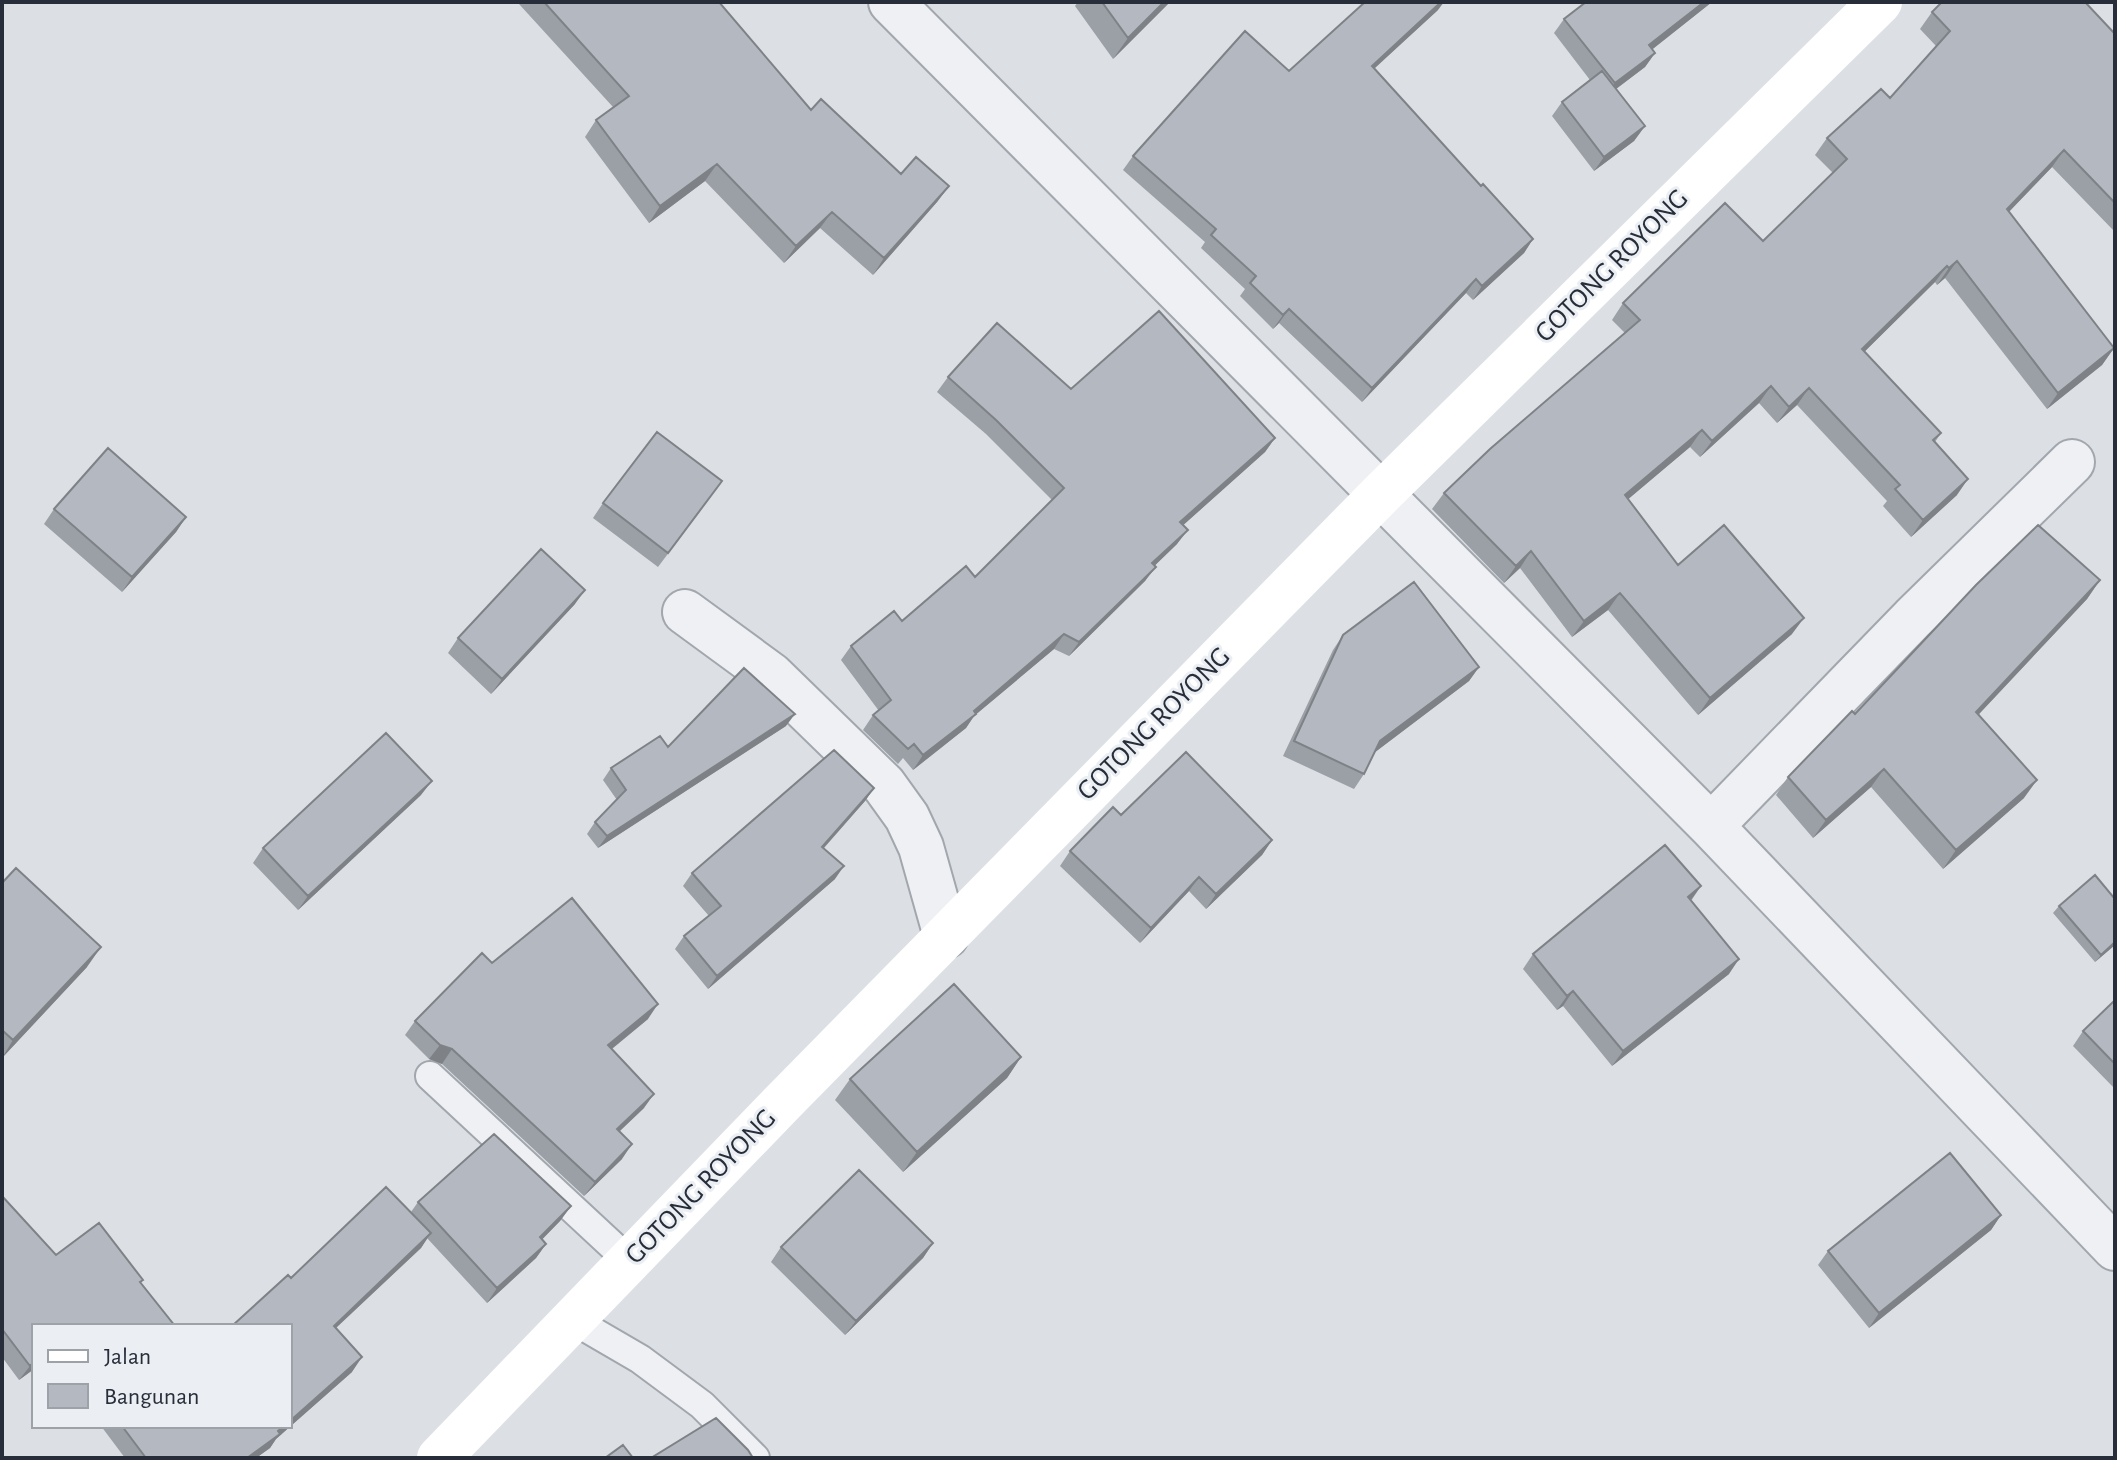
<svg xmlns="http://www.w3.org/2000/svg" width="2117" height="1460" viewBox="0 0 2117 1460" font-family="'Alegreya Sans',sans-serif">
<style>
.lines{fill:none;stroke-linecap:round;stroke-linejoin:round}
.lane-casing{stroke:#a2a7ae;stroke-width:32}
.street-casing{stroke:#a2a7ae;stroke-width:48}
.lane{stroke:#eff0f4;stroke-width:28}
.street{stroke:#eff0f4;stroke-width:44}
.secondary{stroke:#fff;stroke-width:44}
.wall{fill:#9b9fa6}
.shaded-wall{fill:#7e8287}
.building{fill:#b4b9c1;stroke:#7e8287;stroke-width:2}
.labels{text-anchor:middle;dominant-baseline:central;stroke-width:6;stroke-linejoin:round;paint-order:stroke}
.street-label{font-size:28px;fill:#272e3a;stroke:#ebeff3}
</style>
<rect width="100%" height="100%" fill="#dce0e5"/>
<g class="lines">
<g class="lane-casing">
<path id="lane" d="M430,1076L629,1261
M573,1320L640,1359L702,1405L755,1458"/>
</g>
<g class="street-casing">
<path id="street" d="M891,2L1711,826L2115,1248
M685,612L771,675L884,785L907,817L921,847L946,936
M1711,826L1913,618L2072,462"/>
</g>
<use href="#lane" class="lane"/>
<use href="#street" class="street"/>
<path class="secondary" d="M439,1458L784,1101L1380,495L1880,2"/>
</g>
<path class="wall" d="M520,2H719L811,110L901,174L949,186L937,202L873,275L820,228L784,263L705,181L649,223L585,137L596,120L613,107L519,4Z
M1078,2H1170L1113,59L1075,6Z
M1586,2H1712L1652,49L1655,53L1645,67L1616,89L1645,126L1634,141L1594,171L1552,116L1562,102L1590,80L1554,33L1564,19Z
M1438,10L1374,68L1481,186L1533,239L1524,253L1473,300L1466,293L1362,402L1279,323L1273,329L1240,296L1245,289L1201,248L1205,242L1123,170L1133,156L1289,71Z
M1932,12L2115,34V232L2052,167L2009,212L2114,348L2102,365L2047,409L1945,278L1937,285L1935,282L1864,352L1941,433L1935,442L1957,495L1911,537L1883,506L1887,501L1797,405L1777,423L1759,403L1700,457L1690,447L1628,499L1678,565L1792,634L1698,715L1608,610L1572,637L1520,568L1504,583L1432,509L1444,493L1625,333L1612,320L1623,303L1763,241L1833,173L1815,155L1827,138L1890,98L1936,46L1920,29Z
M948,377L1071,389L1275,438L1265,452L1183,525L1177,544L1154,566L1145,581L1069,656L1054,649L974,716L966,728L913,770L903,758L898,764L863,730L873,715L879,711L841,660L851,646L902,621L975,577L1052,500L986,434L937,392Z
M712,495L658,567L593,518L603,503Z
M54,509L186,517L176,532L122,592L44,524Z
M2100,580L2087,599L1979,714L2024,798L1943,869L1871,787L1813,838L1776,795L1788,777L1855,714Z
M575,604L491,694L448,653L458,638Z
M1343,635L1479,667L1469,681L1375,752L1364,774L1354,789L1283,756L1333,650Z
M786,726L598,848L587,834L595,822L617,800L603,780L611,768L668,747Z
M874,788L865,801L824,848L835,879L708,989L675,949L684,936L709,916L683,886L692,873Z
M421,795L298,910L253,863L263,848Z
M1121,815L1272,840L1262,855L1206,909L1189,891L1140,943L1060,866L1070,851Z
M2,883L87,967L2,1058Z
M1701,886L1691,901L1729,974L1612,1066L1563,1006L1557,1010L1523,969L1533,954Z
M2115,899V945L2095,962L2053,913L2059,906Z
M492,963L648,1019L612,1049L644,1108L620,1131L622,1159L584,1196L442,1064L429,1059L405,1035L415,1021Z
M2115,1000V1089L2073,1046L2083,1031Z
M1021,1057L1007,1078L903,1172L835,1100L850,1079Z
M2,1196L34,1326V1369L19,1380L2,1357Z
M418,1202L571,1206L560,1221L542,1239L546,1244L536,1258L487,1303L427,1238L421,1248L336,1328L352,1372L276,1439L270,1448L256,1458H125L101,1426L99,1428L97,1426H290L291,1278L411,1212Z
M2001,1215L1991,1230L1869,1328L1818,1265L1828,1251Z
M933,1243L923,1258L845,1335L771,1262L781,1247Z"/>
<path class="shaded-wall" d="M1164,2H1170L1113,59L1128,38Z
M1441,2H1444L1438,10L1362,80L1372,66Z
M1704,2H1712L1639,60L1649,45Z
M1655,53L1645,67L1604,98L1615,83Z
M1645,126L1634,141L1594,171L1604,157Z
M2064,150L2052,167L1995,226L2007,209Z
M717,164L705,181L649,223L660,206Z
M949,186L937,202L873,275L884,258Z
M832,212L820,228L784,263L796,246Z
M1533,239L1524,253L1473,300L1482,286Z
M1957,261L1945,278L1937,285L1949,268Z
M1947,266L1935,282L1850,366L1862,349Z
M1476,279L1466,293L1362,402L1372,388Z
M1289,309L1279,323L1273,329L1283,315Z
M2114,348L2102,365L2047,409L2058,393Z
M1771,386L1759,403L1700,457L1712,441Z
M1809,388L1797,405L1777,423L1789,407Z
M1702,430L1690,447L1613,512L1625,495Z
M1275,438L1265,452L1170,537L1180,522Z
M1968,479L1957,495L1911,537L1923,520Z
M186,517L176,532L122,592L132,577Z
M1188,530L1177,544L1142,578L1152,563Z
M1531,551L1520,568L1504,583L1516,566Z
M1156,567L1145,581L1069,656L1079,642Z
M2100,580L2087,599L1964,730L1976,712Z
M585,590L575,604L491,694L502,679Z
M1620,593L1608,610L1572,637L1584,621Z
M1804,618L1792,634L1698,715L1710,698Z
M1064,634L1054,649L974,716L966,728L913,770L923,755Z
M1479,667L1469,681L1370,756L1380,741Z
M795,714L786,726L598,848L607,836Z
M1884,769L1871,787L1813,838L1826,820Z
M2037,780L2024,798L1943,869L1956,850Z
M432,781L421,795L298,910L308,896Z
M874,788L865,801L813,860L822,847Z
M1272,840L1262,855L1206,909L1216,894Z
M844,866L835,879L708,989L717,976Z
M1199,877L1189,891L1140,943L1151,928Z
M1701,886L1690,901L1688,897Z
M2115,942V945L2095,962L2101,955Z
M101,947L87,967L2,1058L13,1040Z
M1739,959L1729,974L1612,1066L1623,1051Z
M1573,991L1563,1006L1557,1010L1567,996Z
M658,1004L648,1019L598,1060L608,1045Z
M440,1045L452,1049L442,1064L429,1059Z
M1021,1057L1007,1078L903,1172L917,1152Z
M654,1094L644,1108L607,1143L617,1129Z
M632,1144L622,1159L584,1196L595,1182Z
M571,1206L560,1221L530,1252L540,1237Z
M2001,1215L1991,1230L1869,1328L1879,1313Z
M431,1233L421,1248L323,1340L334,1326Z
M933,1243L923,1258L845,1335L856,1321Z
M546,1244L536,1258L487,1303L497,1288Z
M362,1357L352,1372L276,1439L270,1448L256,1458H247L284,1426H290V1421Z
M34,1362V1369L19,1380L30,1366Z"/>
<path class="building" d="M544,2H719L811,110L821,99L901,174L916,157L949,186L884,258L832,212L796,246L717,164L660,206L596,120L629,96Z
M1102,2H1164L1128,38Z
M1365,2H1441L1372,66L1481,186L1483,184L1533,239L1482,286L1476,279L1372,388L1289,309L1283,315L1250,283L1256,276L1211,235L1216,229L1133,156L1245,31L1289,71Z
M1586,2H1704L1649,45L1655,53L1615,83L1564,19Z
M1942,2H2085L2115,34V203L2064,150L2007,209L2114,348L2058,393L1957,261L1949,268L1947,266L1862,349L1941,433L1933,440L1968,479L1923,520L1895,489L1900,485L1809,388L1789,407L1771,386L1712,441L1702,430L1625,495L1678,565L1724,525L1804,618L1710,698L1620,593L1584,621L1531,551L1516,566L1444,493L1490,449L1640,320L1623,303L1725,203L1763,241L1847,159L1827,138L1881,89L1890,98L1950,31L1932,12Z
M1602,71L1645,126L1604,157L1562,102Z
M1159,311L1275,438L1180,522L1188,530L1152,563L1156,567L1079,642L1064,634L974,711L976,714L923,755L914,744L908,749L873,715L891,700L851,646L894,611L902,621L966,566L975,577L1064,488L996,420L948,377L997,323L1071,389Z
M657,432L722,481L668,553L603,503Z
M108,448L186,517L132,577L54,509Z
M2038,525L2100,580L1976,712L2037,780L1956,850L1884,769L1826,820L1788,777L1852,711L1855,714L1976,585Z
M541,549L585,590L502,679L458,638Z
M1414,582L1479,667L1380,741L1364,774L1294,741L1343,635Z
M744,668L795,714L607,836L595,822L626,790L611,768L660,736L668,747Z
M386,733L432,781L308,896L263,848Z
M834,750L874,788L822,847L844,866L717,976L684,936L721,906L692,873Z
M1186,752L1272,840L1216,894L1199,877L1151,928L1070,851L1113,807L1121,815Z
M1665,845L1701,886L1688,897L1739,959L1623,1051L1573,991L1567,996L1533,954Z
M16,868L101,947L13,1040L2,1030V883Z
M2095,875L2115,899V942L2101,955L2059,906Z
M572,898L658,1004L608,1045L654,1094L617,1129L632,1144L595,1182L452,1049L440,1045L415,1021L482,953L492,963Z
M954,984L1021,1057L917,1152L850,1079Z
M2115,1000V1064L2083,1031Z
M494,1134L571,1206L540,1237L546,1244L497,1288L418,1202Z
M1950,1153L2001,1215L1879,1313L1828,1251Z
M859,1170L933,1243L856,1321L781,1247Z
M386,1187L431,1233L334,1326L362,1357L290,1421V1326H232L288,1275L291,1278Z
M2,1196L56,1255L99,1223L143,1280L140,1282L175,1326H34V1362L30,1366L2,1329Z
M716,1418L748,1450L753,1458H651Z
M122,1426H284L278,1431L280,1434L247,1458H146Z
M623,1445L633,1458H605Z"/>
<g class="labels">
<g class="street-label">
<text transform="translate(1612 266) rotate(-45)">GOTONG ROYONG</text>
<text transform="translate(1154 724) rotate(-45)">GOTONG ROYONG</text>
<text transform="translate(701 1187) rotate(-46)">GOTONG ROYONG</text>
</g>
</g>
<rect width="2117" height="1460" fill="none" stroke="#272e3a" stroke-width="8"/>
<rect x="32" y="1324" width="260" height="104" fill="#ebeff3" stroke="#9da2a9" stroke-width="2"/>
<rect x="48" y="1350" width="40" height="12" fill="#ffffff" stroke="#9da2a9" stroke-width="2"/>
<text x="104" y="1364" font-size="24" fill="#272e3a">Jalan</text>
<rect x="48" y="1384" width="40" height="24" fill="#b4b9c1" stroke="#9da2a9" stroke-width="2"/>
<text x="104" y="1404" font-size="24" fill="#272e3a">Bangunan</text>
</svg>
